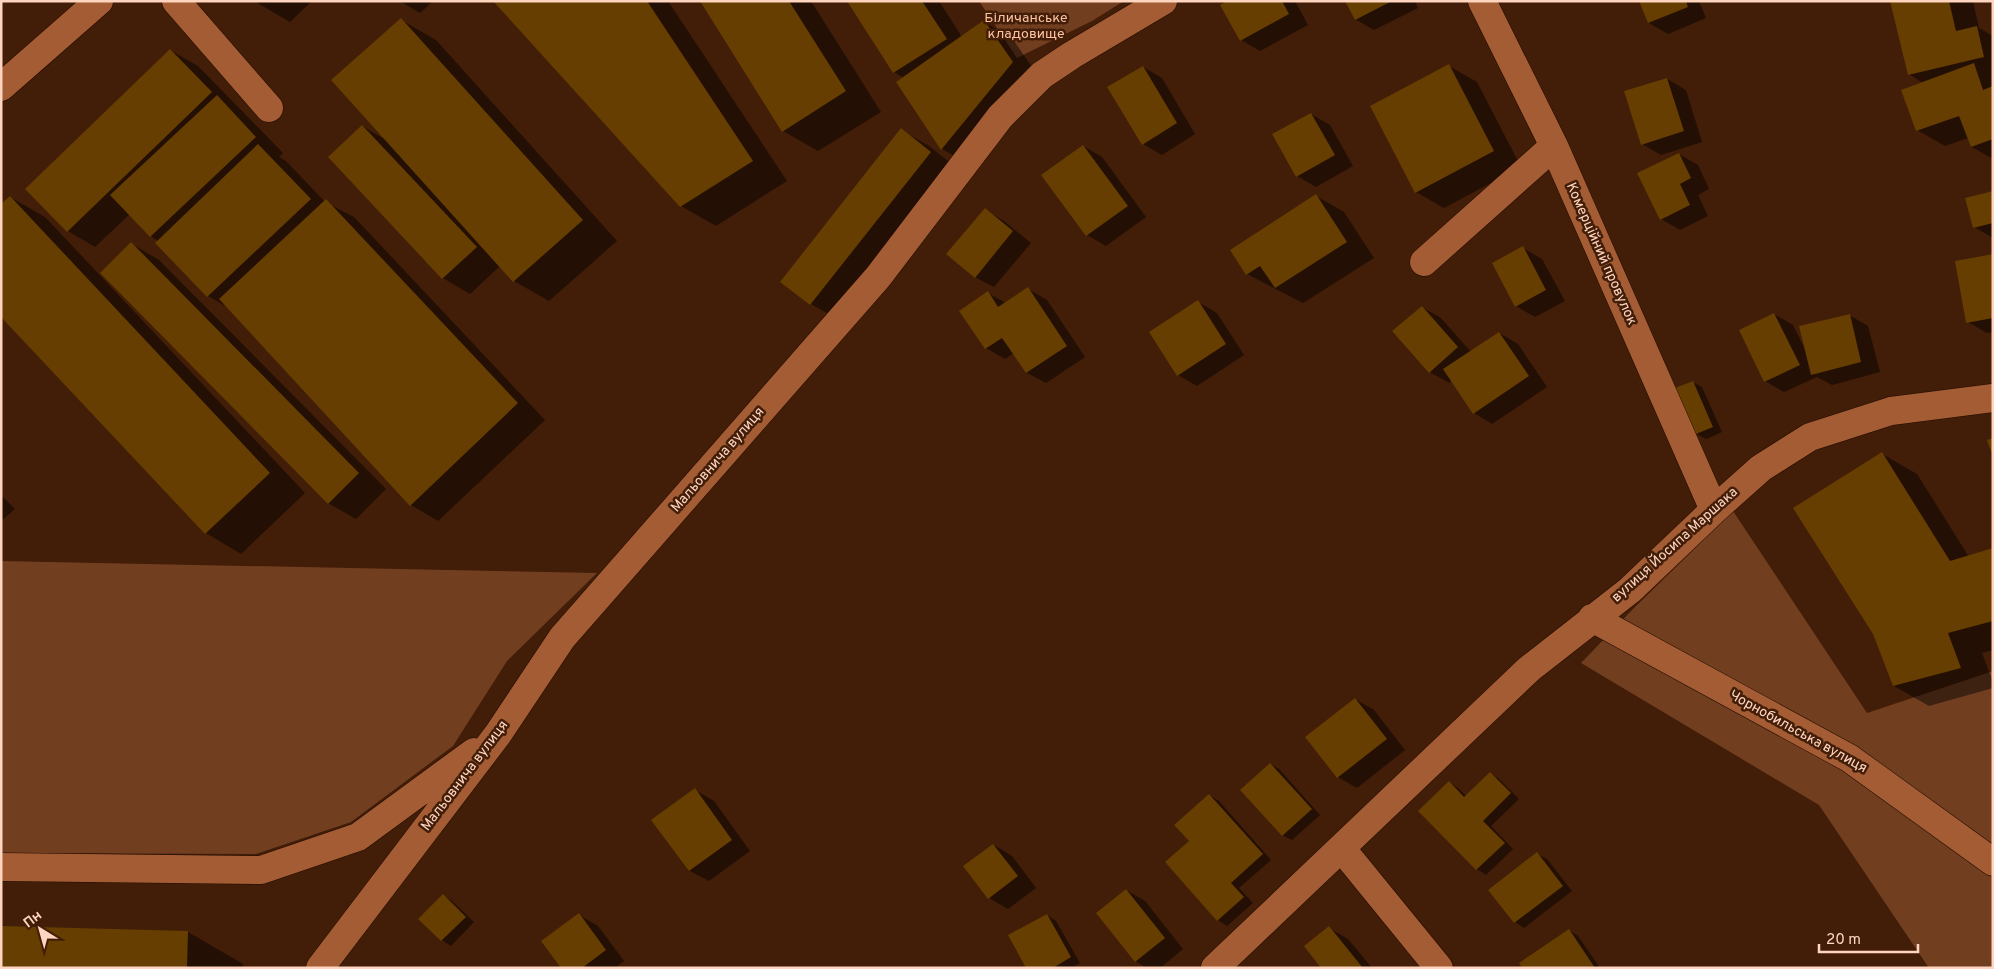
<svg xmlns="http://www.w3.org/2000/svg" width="1994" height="969" viewBox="0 0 1994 969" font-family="Overpass,sans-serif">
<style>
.green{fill:#723e20}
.shadow{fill:#0007}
.building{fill:#663e01}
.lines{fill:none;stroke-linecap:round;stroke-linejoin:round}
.minor-casing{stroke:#210b01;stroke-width:29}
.minor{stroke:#a35c33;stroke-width:28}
.labels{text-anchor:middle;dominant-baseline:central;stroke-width:5;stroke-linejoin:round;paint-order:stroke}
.park-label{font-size:14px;fill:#fec2a2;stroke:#421d07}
.street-label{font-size:14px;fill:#ffd5c0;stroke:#421d07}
</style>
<rect width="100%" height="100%" fill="#421d07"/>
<path class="green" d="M979,1H1124L1092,21L1017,58Z
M1733,511L1867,713L1993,671V968H1929L1819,805L1581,663L1634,608Z
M1,561L597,573L507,661L453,746L351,822L256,854L1,853Z"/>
<path class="shadow" d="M254,1H312L290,22Z
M400,1H433L420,13Z
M495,1H668L787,181L716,226L681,206Z
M701,1H811L881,112L818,151L783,131Z
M848,1H939L962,37L984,22L1012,38L1040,79L970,165L942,149L897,82L904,78L894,72Z
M1229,1H1295L1308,25L1260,51L1241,40Z
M1346,1H1415L1418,8L1374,30L1355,19Z
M1641,1H1699L1706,18L1668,34L1649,23Z
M1891,1H1973L1979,28L1993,36V159L1972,147L1968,138L1945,146L1917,130L1923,83L1909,74Z
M401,20L436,40L617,241L549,301L514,281L500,266L470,294L443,278L362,126L386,140Z
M170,50L198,66L283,153L279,157L286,161L325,202L354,217L545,420L438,521L411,505L229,308L208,296L158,241L151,236L130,214L95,247L68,231Z
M1449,66L1477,82L1521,167L1444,208L1416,192Z
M1143,67L1162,78L1195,134L1162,155L1143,144Z
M1667,79L1686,90L1702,142L1661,155L1642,144Z
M1311,114L1330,125L1353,166L1316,187L1297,176Z
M901,130L929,146L958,169L839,320L811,304L782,282Z
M1083,146L1102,157L1146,217L1106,246L1087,235Z
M1679,154L1698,165L1709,189L1698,195L1708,216L1680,230L1661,219L1639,174Z
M1993,192V238L1974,227Z
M1316,196L1344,212L1374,258L1303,303L1247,274Z
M10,197L45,217L305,493L241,554L206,533Z
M985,210L1004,221L1031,243L994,287L975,277Z
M132,244L159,260L386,489L356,519L328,503Z
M1523,248L1542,259L1565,301L1535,317L1516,306Z
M1993,255V332L1987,333L1968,322Z
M1028,289L1047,300L1085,357L1046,383L1027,373L1014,353L1005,359L986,348L988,293L1006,303Z
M1198,302L1217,313L1244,355L1197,386L1178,375Z
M1422,307L1441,318L1471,352L1499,333L1518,344L1547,387L1492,424L1474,413L1452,380L1449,383L1430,372Z
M1774,314L1793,325L1806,351L1849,315L1868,326L1880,372L1832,385L1817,377L1784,392L1765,381L1740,330Z
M1692,382L1702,387L1722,432L1706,439L1697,434L1677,389Z
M1882,454L1917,474L1969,557L1993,549V650L1982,653L1993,682V688L1929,706L1894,686Z
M1,495L15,509L1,521Z
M1355,699L1374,710L1405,750L1357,788L1338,777Z
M1270,764L1279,769L1320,815L1292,840L1282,835Z
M1490,773L1499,779L1519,799L1491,826L1513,849L1486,875L1477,869L1420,811L1449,782L1458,788L1466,796Z
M695,790L714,801L750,851L709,881L690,871L653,821Z
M1209,795L1219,801L1271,860L1239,888L1253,903L1227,926L1218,920L1191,841Z
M994,845L1012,856L1036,888L1008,909L989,898Z
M1537,854L1547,859L1572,891L1524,928L1515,922L1490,890Z
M1126,890L1145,901L1183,949L1160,968H1147L1135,961Z
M443,895L452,901L474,922L451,946L442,940L420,919Z
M579,915L598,926L624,961L615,968H562Z
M1047,915L1056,921L1080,963L1071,968H1028Z
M1329,928L1348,939L1372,968H1323Z
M1569,930L1578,936L1600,968H1524Z
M188,932L243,964V968H1Z"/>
<path class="building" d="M493,1H647L753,161L680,207Z
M700,1H789L846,91L782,132Z
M847,1H922L947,39L893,73Z
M1227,1H1282L1289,14L1240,41L1220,5Z
M1345,1H1392L1355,20Z
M1639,1H1686L1688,7L1648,23Z
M1890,1H1949L1956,31L1977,26L1984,57L1908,75Z
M401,18L583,220L513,282L331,80Z
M984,20L1013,62L941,150L896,82Z
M170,49L212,92L67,232L25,189Z
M1974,63L1983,90L1993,86V139L1971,147L1959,116L1916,131L1901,90Z
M1449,64L1494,151L1415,193L1370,106Z
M1143,66L1177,123L1142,145L1107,87Z
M1667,78L1684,131L1641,145L1624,91Z
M217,95L256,137L150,237L110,195Z
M1311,113L1335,155L1296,177L1272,134Z
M362,125L477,247L442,279L328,157Z
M901,128L931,152L810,305L780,282Z
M258,144L311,199L207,297L155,243Z
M1083,145L1128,206L1086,236L1041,175Z
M1679,153L1691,178L1680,184L1690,205L1660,220L1637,173Z
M1993,191V223L1973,228L1965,198Z
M1316,194L1347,242L1275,288L1260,266L1246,275L1230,250Z
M10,196L270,473L205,534L1,317V204Z
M326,199L518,403L410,506L219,299Z
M985,208L1013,231L975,278L946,254Z
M131,242L359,473L328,504L100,273Z
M1523,246L1546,290L1515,307L1492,263Z
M1993,254V318L1966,323L1955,261Z
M1028,287L1067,346L1026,373L1002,338L985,349L959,311L988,291L998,307Z
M1198,300L1226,344L1177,376L1149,332Z
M1422,306L1458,347L1429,373L1392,331Z
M1774,313L1800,365L1764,382L1739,330Z
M1850,314L1861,362L1811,375L1799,326Z
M1499,332L1529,376L1473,414L1443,369Z
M1693,381L1713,427L1696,434L1675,388Z
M1993,438V454H1992L1987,440Z
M1882,452L1950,561L1993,548V621L1948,633L1961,668L1893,686L1873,634L1793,508Z
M1355,698L1387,739L1337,778L1305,737Z
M1270,763L1312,809L1282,836L1240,790Z
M1490,772L1511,793L1483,821L1505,843L1476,870L1418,811L1449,781L1464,797Z
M695,788L732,840L689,871L651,820Z
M1209,794L1263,854L1231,883L1244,897L1217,921L1165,862L1189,841L1174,825Z
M993,844L1018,876L988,899L963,866Z
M1537,852L1563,886L1514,923L1488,890Z
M1126,889L1165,938L1135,962L1096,913Z
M443,894L466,917L441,941L418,919Z
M579,913L606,950L582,968H561L541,941Z
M1047,914L1071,957L1053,968H1026L1008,935Z
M1,926L188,931L187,968H1Z
M1329,926L1363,968H1321L1304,946Z
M1569,929L1595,968H1522L1519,963Z"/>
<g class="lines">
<g class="minor-casing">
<path id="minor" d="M176,1L269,108
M1482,1L1554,146L1714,510
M1,87L99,1
M1424,262L1554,146
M1592,618L1849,758L1993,862
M1342,849L1439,968
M1,867L261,870L358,837L474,752
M320,968L498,734L562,638L878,277L1000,117L1042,75L1072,55L1163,1
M1215,968L1529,669L1630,590L1714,510L1761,468L1810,437L1891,411L1993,398"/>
</g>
<use href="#minor" class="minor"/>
</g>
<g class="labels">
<g class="park-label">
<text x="1026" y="18">Біличанське<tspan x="1026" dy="16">кладовище</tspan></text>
</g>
<g class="street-label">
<text transform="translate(1601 254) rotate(66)">Комерційний провулок</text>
<text transform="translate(718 460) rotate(-49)">Мальовнича вулиця</text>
<text transform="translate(1675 545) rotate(-42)">вулиця Йосипа Маршака</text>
<text transform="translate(1798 732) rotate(29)">Чорнобильська вулиця</text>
<text transform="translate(465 776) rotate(-53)">Мальовнича вулиця</text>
</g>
</g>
<rect width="1994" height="969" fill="none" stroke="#ffd5c0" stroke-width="5"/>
<g transform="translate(40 929) rotate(323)" stroke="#421d07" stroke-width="4" paint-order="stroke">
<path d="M0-4L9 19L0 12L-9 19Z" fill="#ffd5c0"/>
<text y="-8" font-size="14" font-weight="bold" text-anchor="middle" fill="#ffd5c0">Пн</text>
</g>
<path d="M1819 944v8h99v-8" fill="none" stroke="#ffd5c0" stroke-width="2.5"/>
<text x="1826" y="944" font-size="15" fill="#ffd5c0" stroke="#421d07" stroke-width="4" paint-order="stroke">20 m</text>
</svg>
